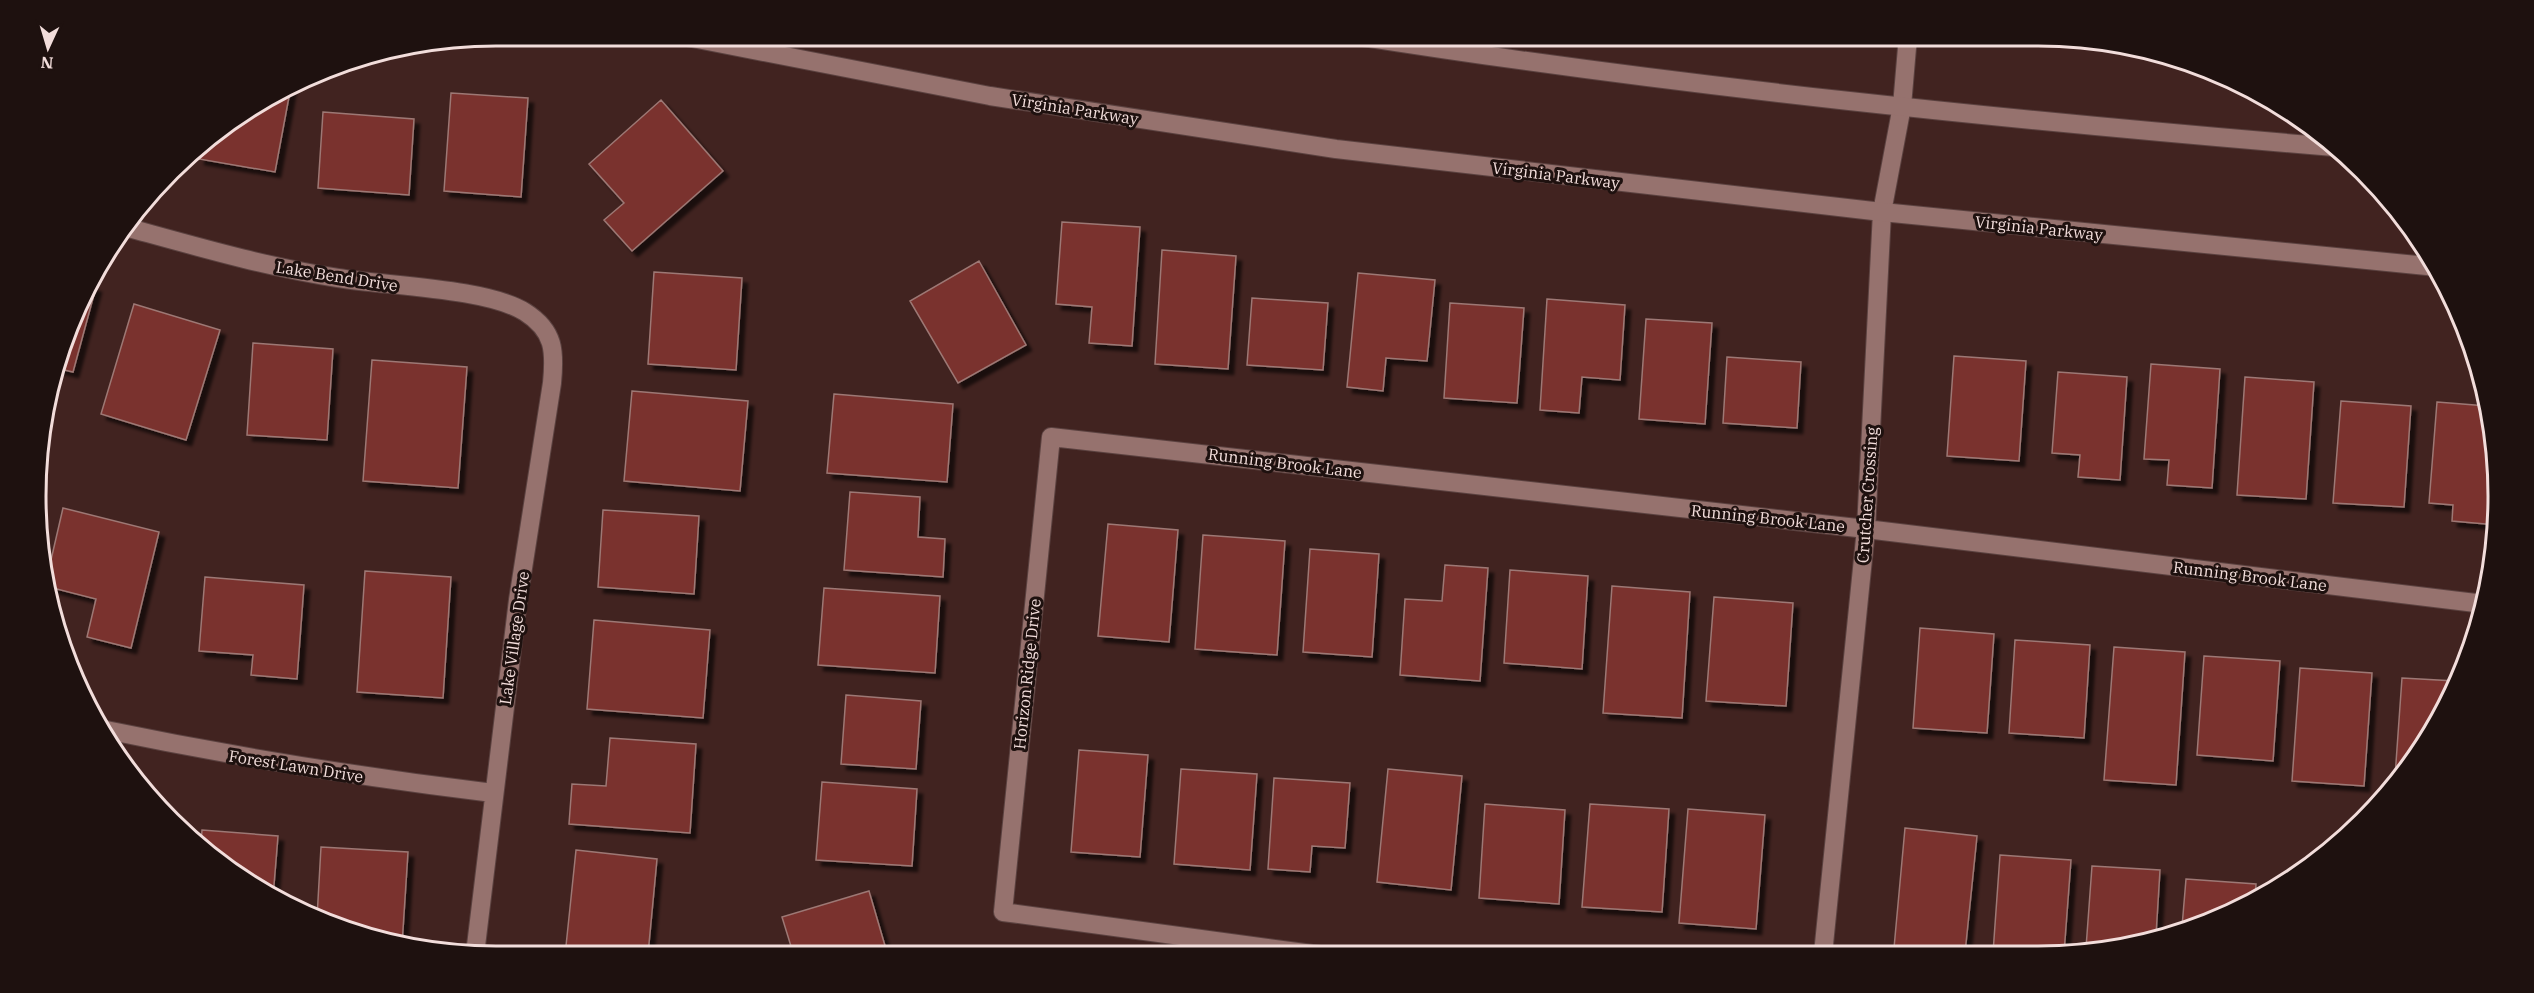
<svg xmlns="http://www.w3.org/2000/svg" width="2534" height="993" viewBox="0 0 2534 993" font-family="'IBM Plex Serif',serif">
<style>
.building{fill:#7a312d;stroke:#9d7874;stroke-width:1.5;filter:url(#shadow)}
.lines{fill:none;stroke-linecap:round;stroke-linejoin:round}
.street-casing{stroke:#5b4240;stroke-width:20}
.secondary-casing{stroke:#5b4240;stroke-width:20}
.street{stroke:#96726e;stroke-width:18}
.secondary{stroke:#96726e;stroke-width:18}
.labels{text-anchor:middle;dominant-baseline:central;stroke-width:6;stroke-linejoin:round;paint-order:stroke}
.street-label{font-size:16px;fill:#f2dddb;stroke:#1e110f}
.rim{fill:none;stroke:#f2dddb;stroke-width:3}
</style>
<defs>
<filter id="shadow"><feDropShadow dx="5.5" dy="5.5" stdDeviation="1.5" flood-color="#0009"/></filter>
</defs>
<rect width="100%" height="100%" fill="#412320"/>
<path class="building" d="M291,86L275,172L199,159L202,144L267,98Z
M451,93L528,98L521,197L444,191Z
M661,100L723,171L632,251L604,220L624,203L589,164Z
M323,112L414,119L409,195L318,188Z
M1062,222L1140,227L1132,346L1089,343L1092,307L1056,304Z
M1162,250L1236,256L1228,369L1155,364Z
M979,261L1026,345L958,383L910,301Z
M654,272L742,278L736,370L648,364Z
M1358,273L1435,280L1427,361L1386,358L1383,391L1347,387Z
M89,285L96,287L73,372L56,368L61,348Z
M1252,298L1328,303L1323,370L1247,365Z
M1547,299L1625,305L1620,380L1582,377L1579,413L1540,410Z
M1450,303L1524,308L1517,403L1444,398Z
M134,304L220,330L186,440L101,414Z
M1646,319L1712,323L1705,424L1639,419Z
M253,343L333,349L327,440L247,435Z
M1954,356L2026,361L2019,461L1947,456Z
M1727,357L1801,362L1797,428L1723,423Z
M372,360L467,367L458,488L363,481Z
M2151,364L2220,369L2212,488L2167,485L2169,460L2144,459Z
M2058,372L2127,377L2120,480L2078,477L2080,455L2052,453Z
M2245,377L2314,382L2306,499L2237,495Z
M632,391L748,401L740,491L624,481Z
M834,394L953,404L947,482L827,473Z
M2341,401L2411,406L2404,507L2333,503Z
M2437,402L2487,406L2494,437L2497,525L2452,521L2453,505L2429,503Z
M850,492L920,497L918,537L945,539L943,577L844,570Z
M63,508L159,532L131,648L87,637L96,599L45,586Z
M603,510L699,516L694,594L598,587Z
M1108,524L1178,530L1169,642L1098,636Z
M1203,535L1285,541L1277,655L1195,649Z
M1310,549L1379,554L1372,657L1303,652Z
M1445,565L1488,568L1480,681L1400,675L1405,599L1442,601Z
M1510,570L1588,576L1582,669L1504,663Z
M365,571L451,577L443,698L357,692Z
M205,577L304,585L297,679L251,675L253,655L199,651Z
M1612,586L1690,592L1682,718L1603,713Z
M824,588L940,596L935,673L818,665Z
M1714,597L1793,603L1786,706L1706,701Z
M594,620L710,630L703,718L587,709Z
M1920,628L1994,634L1987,733L1913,728Z
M2015,640L2090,645L2084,738L2009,733Z
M2114,647L2185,652L2176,785L2104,780Z
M2204,656L2280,661L2273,761L2197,755Z
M2300,668L2372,673L2364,786L2292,781Z
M2402,678L2455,681L2436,727L2395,777Z
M846,695L921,701L916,769L841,764Z
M610,738L696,744L690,833L569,824L572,784L606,786Z
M1079,750L1148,755L1140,857L1071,852Z
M1181,769L1257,774L1250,870L1174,864Z
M1388,769L1462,776L1451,890L1377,882Z
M1274,778L1350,783L1345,848L1312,846L1310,872L1268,869Z
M822,782L917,789L912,866L816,860Z
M1485,804L1565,810L1559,904L1479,898Z
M1590,804L1669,809L1662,912L1582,907Z
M1688,809L1765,815L1756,929L1679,923Z
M1905,828L1977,836L1965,953L1894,948Z
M202,830L278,836L273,897L216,862L201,845Z
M321,847L408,852L402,945L377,941L317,918Z
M576,850L657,859L648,954L566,946Z
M2000,855L2071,860L2064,953H1993Z
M2092,866L2160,870L2156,935L2108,950L2086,948Z
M2186,879L2256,884L2255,900L2241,910L2182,927Z
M869,891L888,956H794L782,917Z"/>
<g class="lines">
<g class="street-casing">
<path id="street" d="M129,228C198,247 267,267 338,278C386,286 487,288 525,312C555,331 555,352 552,383L518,600L475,954
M101,729C231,756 361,777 493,793
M1823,954L1866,529L1882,212L1902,106L1908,36
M1320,955L1003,912L1051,437L1866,529L2484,604"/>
</g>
<g class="secondary-casing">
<path id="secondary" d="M682,36L990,96L1336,149L1882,212L2437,267
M1357,36C1681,87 2008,120 2334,147"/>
</g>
<use href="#street" class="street"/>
<use href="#secondary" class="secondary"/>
</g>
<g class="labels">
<g class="street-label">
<text transform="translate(1075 109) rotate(9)">Virginia Parkway</text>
<text transform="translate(1556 175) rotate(7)">Virginia Parkway</text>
<text transform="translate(2039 228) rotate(6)">Virginia Parkway</text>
<text transform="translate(337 276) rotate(9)">Lake Bend Drive</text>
<text transform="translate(1285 463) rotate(7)">Running Brook Lane</text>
<text transform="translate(1867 495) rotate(-86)">Crutcher Crossing</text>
<text transform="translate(1768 518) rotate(6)">Running Brook Lane</text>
<text transform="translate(2250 576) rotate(7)">Running Brook Lane</text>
<text transform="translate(514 638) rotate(-82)">Lake Village Drive</text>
<text transform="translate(1027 674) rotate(-84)">Horizon Ridge Drive</text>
<text transform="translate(296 766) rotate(9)">Forest Lawn Drive</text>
</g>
</g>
<path d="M0 0H2534V993H0ZM496 46H2038A450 450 0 0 1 2488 496V496A450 450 0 0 1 2038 946H496A450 450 0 0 1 46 496V496A450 450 0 0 1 496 46Z" fill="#1e110f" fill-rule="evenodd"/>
<path class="rim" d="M496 46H2038A450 450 0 0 1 2488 496V496A450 450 0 0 1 2038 946H496A450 450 0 0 1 46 496V496A450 450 0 0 1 496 46Z"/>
<g transform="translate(48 48) rotate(184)" stroke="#1e110f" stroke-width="4.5" paint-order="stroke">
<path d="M0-4.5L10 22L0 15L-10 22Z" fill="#f2dddb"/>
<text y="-9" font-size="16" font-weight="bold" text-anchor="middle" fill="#f2dddb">N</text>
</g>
</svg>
